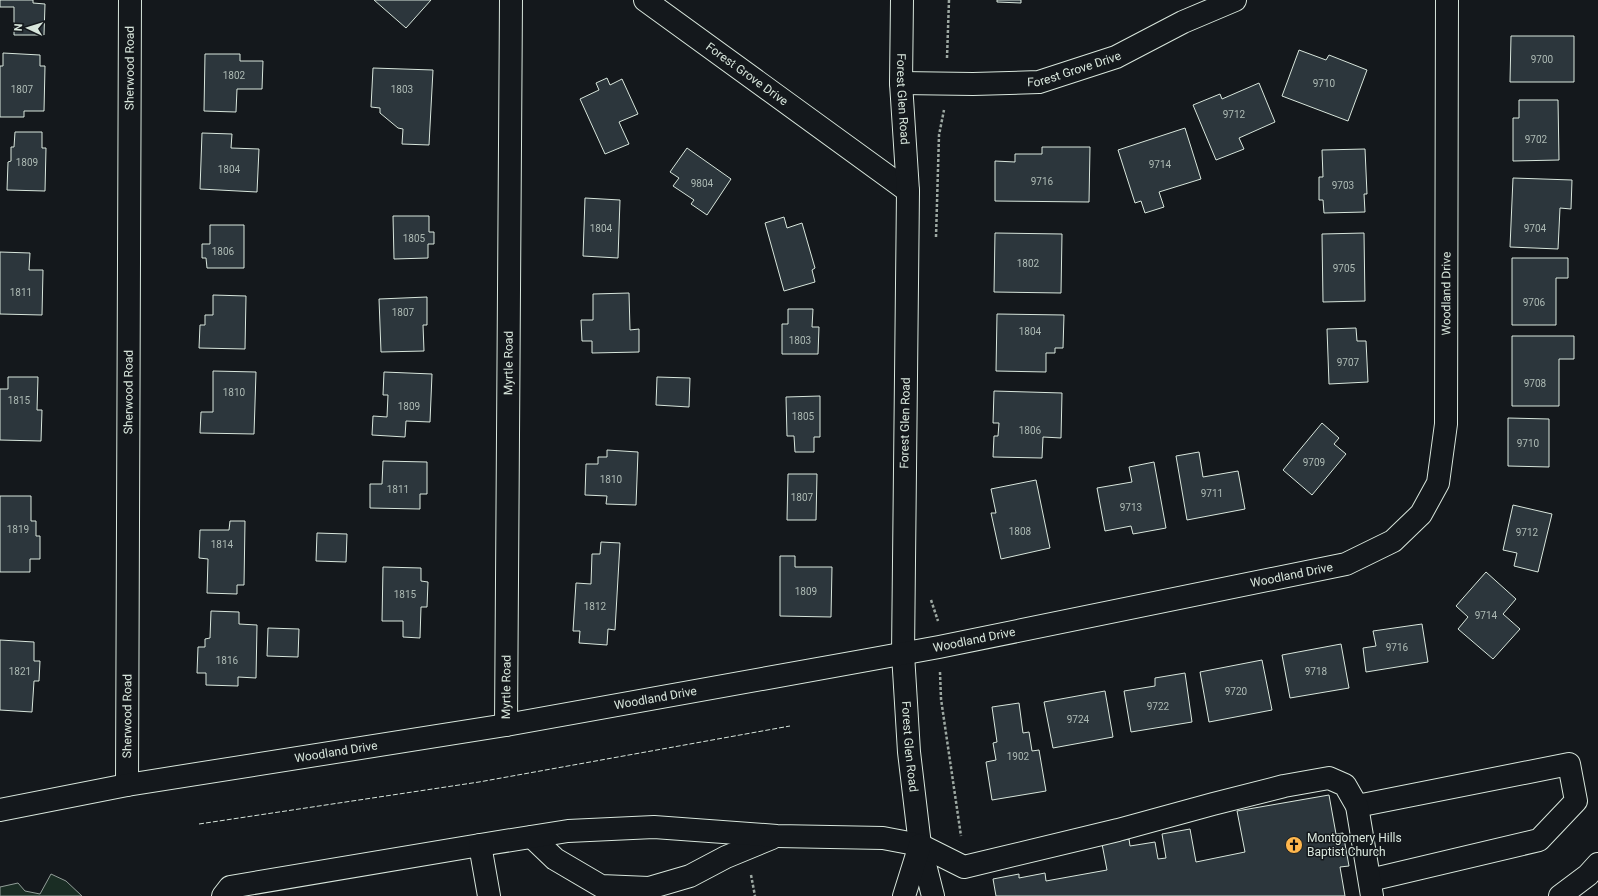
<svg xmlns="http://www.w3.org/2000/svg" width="1598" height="896" viewBox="0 0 1598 896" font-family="Roboto,sans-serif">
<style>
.green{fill:#1a2d24;stroke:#939e99}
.building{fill:#2c363c;stroke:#d8e6dc}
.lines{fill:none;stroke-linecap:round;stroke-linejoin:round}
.minor-casing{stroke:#d8e6dc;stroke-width:24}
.highway-casing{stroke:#d8e6dc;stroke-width:24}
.path{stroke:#9da8a2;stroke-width:2.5;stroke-dasharray:3 2;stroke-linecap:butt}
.minor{stroke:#14181c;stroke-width:22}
.highway{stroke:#14181c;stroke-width:22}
.fence{stroke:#d8e6dc;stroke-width:1;stroke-dasharray:5 2;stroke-linecap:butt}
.labels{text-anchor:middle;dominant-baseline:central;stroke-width:3;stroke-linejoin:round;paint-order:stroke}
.number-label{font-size:10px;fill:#adbab4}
.street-label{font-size:12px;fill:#d8e6dc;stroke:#14181c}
.poi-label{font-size:12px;fill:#d8e6dc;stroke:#14181c;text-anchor:start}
</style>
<rect width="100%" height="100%" fill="#14181c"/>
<path class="green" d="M51,874L66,881L82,896H0V887L18,883L25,891L40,894Z"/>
<path class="building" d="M0,0H33V3L45,4L44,35H14V7H0Z
M374,0H431L406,28Z
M997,0H1021V3L997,2Z
M1511,36H1574V82H1510Z
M1299,50L1326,60L1329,55L1367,70L1348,121L1282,96Z
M3,53L40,55V66H45L44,111H24V117H0V66H3Z
M205,54H240V61H263L262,89H237L236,112L204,111Z
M373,68L433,70L429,145L402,144L403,129L398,128L380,113V108L371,107Z
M607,78L610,85L622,79L638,114L619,122L629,144L605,154L580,99L599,90L596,83Z
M1259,83L1275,122L1239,138L1244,149L1216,160L1193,105L1220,94L1222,99Z
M1519,100H1558L1559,160L1513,161V118H1519Z
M1185,128L1201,179L1159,192L1164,207L1145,213L1141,201L1135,203L1118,150Z
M15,132H42V148H46L45,191L7,190L8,162L11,161V147H14Z
M202,133L232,134L231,148L259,149L257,192L200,189Z
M1042,147H1090L1089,202L995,201V161L1015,162V154H1042Z
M687,148L731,179L707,215L691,204L694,200L673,186L679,178L670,172Z
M1365,149L1367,194H1364L1365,212L1324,213L1323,200H1319V177H1323L1322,150Z
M1513,178L1572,180L1571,209L1560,208L1558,249L1510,247Z
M585,198L620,200L618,258L583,256Z
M393,216H429V232H434V244H428V258L394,259Z
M784,217L787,228L802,223L815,268L812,270L815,282L784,291L765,223Z
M210,225H244V268H207L206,258H202V244H210Z
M995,233L1062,234L1061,293L994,292Z
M1364,233L1365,301L1323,302L1322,234Z
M0,252L30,253L29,270H43L42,315L0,314Z
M1512,258H1568V278H1556V325H1512Z
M629,293L630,330L639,329V352L592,353V341H582L581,320H593V294Z
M213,295L246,296L245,349L199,348L200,325H205V315H213Z
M427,297V325H423L424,351L381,352L379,299Z
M788,309H813L812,327H819L818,354H782V324H788Z
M997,314L1064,315L1063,348H1055V353H1046V372L996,371Z
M1356,328L1357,341H1366L1368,382L1329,384L1327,329Z
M1512,336H1574V359H1559V406H1512Z
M213,371L256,372L254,434L200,433L201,412H213Z
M384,372L432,374L430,422L406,421L405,437L372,435L373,416L387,417L388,395H383Z
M8,377H38L37,410H42L41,441L0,440V389H8Z
M657,377L690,378L689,407L656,405Z
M994,391L1062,393L1061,438L1043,437L1042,458L993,457L994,436H998L999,423H993Z
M820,396V437H814V452H795L794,436H787L786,397Z
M1508,418L1549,419V467L1508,466Z
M1322,423L1339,438L1334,444L1346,454L1312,495L1283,470Z
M607,450L638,452L636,505L606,504L607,496L585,495L586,464H598V457H607Z
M1199,452L1203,477L1238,471L1245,509L1187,520L1176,456Z
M383,461L427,462V494H420V509L370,508V484H382Z
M1154,462L1166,528L1133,534L1131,526L1105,531L1097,488L1132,482L1129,467Z
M788,474H817L816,520H787Z
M1036,480L1050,548L1001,559L991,513H996L991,489Z
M0,496H31V521H36V536H40V559H30V572H0Z
M1513,505L1552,514L1538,572L1514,566L1517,553L1503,550Z
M230,521H245L244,585H237V594L207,593L208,559L199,558L200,530H229Z
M317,533L347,534L346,562L316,561Z
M601,542L620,543L615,630L608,629L607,645L579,643L580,631H573L576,583L591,584L592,554H600Z
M780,556H795V567H832L831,617L780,616Z
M383,567L421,568V581L428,582L427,607H421L420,638L403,637V621H382Z
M1486,572L1516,599L1503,614L1520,629L1493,659L1458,629L1468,617L1456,606Z
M211,611L239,612V624L257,625L256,678L238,677V686L206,685V673H197L198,647H205V639L210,638Z
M1422,624L1428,662L1366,672L1363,648L1376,646L1373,631Z
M268,628L299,629L298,657L267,656Z
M0,640L34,642V661H40L39,681H34L32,712L0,710Z
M1341,644L1349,688L1290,698L1282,655Z
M1262,660L1272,710L1209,722L1200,672Z
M1185,673L1192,722L1131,732L1124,691L1155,686V678Z
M1105,691L1113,737L1053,748L1044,702Z
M1019,703L1023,733L1029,732L1032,751L1039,750L1046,791L992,800L986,762L996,760L993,743L997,742L992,707Z
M1329,795L1336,834L1343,833L1349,866L1340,867L1345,896H996L993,879L1019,874V878L1045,873L1046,881L1107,870L1102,844L1129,839L1130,846L1155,842L1158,859L1166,858L1162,834L1190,829L1196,862L1245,852L1237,811Z"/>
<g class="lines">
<g class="minor-casing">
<g id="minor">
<path id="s1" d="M645,0L908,191"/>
<path id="s2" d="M902,0L901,83L908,191L903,654L909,752L920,845L933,896"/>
<path id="s3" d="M901,83L973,84L1039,82L1116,57L1183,22L1235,0"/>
<path id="s4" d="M506,725L511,0"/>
<path id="s5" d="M127,785L130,0"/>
<path d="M1357,806L1569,764L1576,801L1539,840L1370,880"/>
<path id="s6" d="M0,810L127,785L506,725L862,661L939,647L1346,564L1393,541L1421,514L1438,483L1446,424L1447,0"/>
<path d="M532,837L555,859L601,886L649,888L690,876L726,857L772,838"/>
<path d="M223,896L230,887L480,845"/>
<path d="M489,896L480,845L568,831L654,827L777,836L883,838L920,845L964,867L1118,830L1213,804L1284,786L1329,778L1345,785L1357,806L1372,896"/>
<path d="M904,896L920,845"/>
</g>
</g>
<g class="highway-casing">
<path id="highway" d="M1560,896L1588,875L1598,864"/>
</g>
<path class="path" d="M947,58L949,0
M936,237L939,135L944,110
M931,600L938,621
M940,672L941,699L961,836
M751,875L755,896"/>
<use href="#minor" class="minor"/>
<use href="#highway" class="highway"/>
<path class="fence" d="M199,824L479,782L790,726"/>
</g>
<defs>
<g id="church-disc" transform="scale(0.9)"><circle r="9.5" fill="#ffb74d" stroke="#14181c"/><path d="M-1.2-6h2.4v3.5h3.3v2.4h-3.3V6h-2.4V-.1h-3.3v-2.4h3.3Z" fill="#111"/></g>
</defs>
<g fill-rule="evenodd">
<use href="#church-disc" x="1294" y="845"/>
</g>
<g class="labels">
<g class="number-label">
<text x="1542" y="59">9700</text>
<text x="234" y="75">1802</text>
<text x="1324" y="83">9710</text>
<text x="22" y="89">1807</text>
<text x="402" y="89">1803</text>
<text x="1234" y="114">9712</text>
<text x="1536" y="139">9702</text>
<text x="27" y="162">1809</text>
<text x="1160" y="164">9714</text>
<text x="229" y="169">1804</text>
<text x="1042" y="181">9716</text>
<text x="702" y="183">9804</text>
<text x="1343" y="185">9703</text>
<text x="601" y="228">1804</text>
<text x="1535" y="228">9704</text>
<text x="414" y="238">1805</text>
<text x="223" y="251">1806</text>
<text x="1028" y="263">1802</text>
<text x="1344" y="268">9705</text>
<text x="21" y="292">1811</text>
<text x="1534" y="302">9706</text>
<text x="403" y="312">1807</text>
<text x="1030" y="331">1804</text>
<text x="800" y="340">1803</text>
<text x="1348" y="362">9707</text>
<text x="1535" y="383">9708</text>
<text x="234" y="392">1810</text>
<text x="19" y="400">1815</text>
<text x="409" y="406">1809</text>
<text x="803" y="416">1805</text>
<text x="1030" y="430">1806</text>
<text x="1528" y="443">9710</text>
<text x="1314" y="462">9709</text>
<text x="611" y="479">1810</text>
<text x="398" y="489">1811</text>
<text x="1212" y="493">9711</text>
<text x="802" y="497">1807</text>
<text x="1131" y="507">9713</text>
<text x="18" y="529">1819</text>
<text x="1020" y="531">1808</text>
<text x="1527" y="532">9712</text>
<text x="222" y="544">1814</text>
<text x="806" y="591">1809</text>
<text x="405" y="594">1815</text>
<text x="595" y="606">1812</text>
<text x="1486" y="615">9714</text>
<text x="1397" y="647">9716</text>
<text x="227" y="660">1816</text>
<text x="20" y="671">1821</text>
<text x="1316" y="671">9718</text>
<text x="1236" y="691">9720</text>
<text x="1158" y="706">9722</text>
<text x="1078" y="719">9724</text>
<text x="1018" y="756">1902</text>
</g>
<g class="street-label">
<text stroke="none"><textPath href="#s3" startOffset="175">Forest Grove Drive</textPath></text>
<text stroke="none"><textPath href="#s5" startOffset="717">Sherwood Road</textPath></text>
<text stroke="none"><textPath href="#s1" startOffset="126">Forest Grove Drive</textPath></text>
<text stroke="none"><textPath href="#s2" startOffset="99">Forest Glen Road</textPath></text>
<text stroke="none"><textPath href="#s6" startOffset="1685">Woodland Drive</textPath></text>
<text stroke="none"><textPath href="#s4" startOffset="362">Myrtle Road</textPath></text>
<text stroke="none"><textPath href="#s5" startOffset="393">Sherwood Road</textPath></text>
<text transform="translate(905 423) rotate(-89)">Forest Glen Road</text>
<text stroke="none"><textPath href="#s6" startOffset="1313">Woodland Drive</textPath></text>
<text stroke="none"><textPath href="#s6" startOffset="989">Woodland Drive</textPath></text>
<text stroke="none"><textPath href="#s4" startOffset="38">Myrtle Road</textPath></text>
<text stroke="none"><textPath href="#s6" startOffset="665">Woodland Drive</textPath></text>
<text stroke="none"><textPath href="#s5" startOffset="69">Sherwood Road</textPath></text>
<text stroke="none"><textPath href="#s2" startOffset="747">Forest Glen Road</textPath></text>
<text stroke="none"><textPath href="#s6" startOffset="341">Woodland Drive</textPath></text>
</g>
<g class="poi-label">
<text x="1307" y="838">Montgomery Hills<tspan x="1307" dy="14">Baptist Church</tspan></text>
</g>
</g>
<g transform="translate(28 28) rotate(274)" stroke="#14181c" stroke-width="3" paint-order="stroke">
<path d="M0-3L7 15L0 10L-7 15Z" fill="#d8e6dc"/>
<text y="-6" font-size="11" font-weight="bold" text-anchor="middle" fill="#d8e6dc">N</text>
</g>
</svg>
